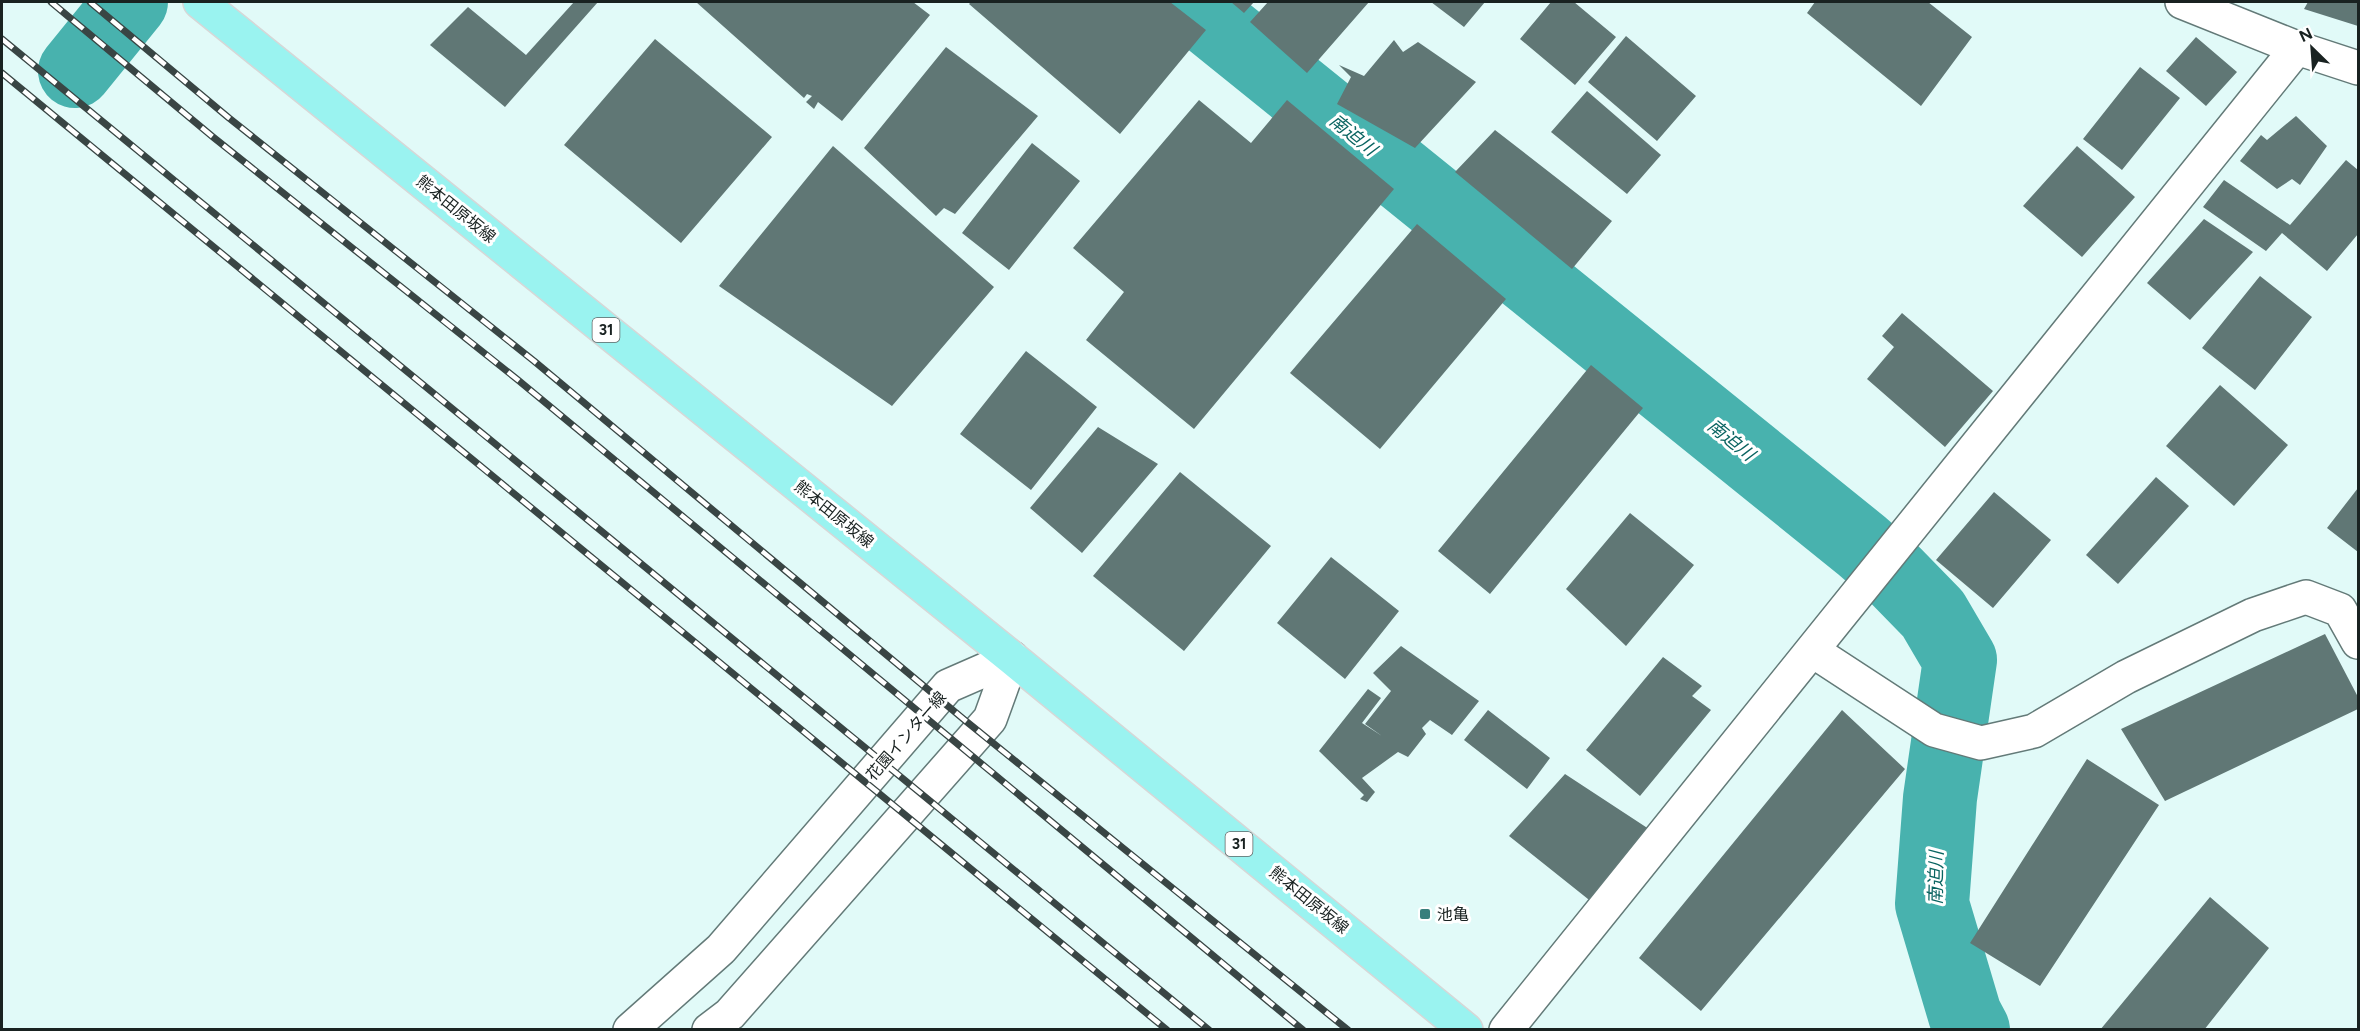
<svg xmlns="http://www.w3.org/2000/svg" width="2360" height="1031" viewBox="0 0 2360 1031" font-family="Figtree,'Noto Sans JP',sans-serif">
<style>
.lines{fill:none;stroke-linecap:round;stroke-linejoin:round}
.river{stroke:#48b2ae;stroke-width:74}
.building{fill:#607775}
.minor-casing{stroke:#637a78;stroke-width:36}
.secondary-casing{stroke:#637a78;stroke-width:36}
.primary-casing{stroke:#d6d7d7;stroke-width:36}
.minor{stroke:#fff;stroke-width:33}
.secondary{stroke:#fff;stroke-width:33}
.primary{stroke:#9af3f0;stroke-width:33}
.rail-casing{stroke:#394544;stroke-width:7}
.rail{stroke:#fff;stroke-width:4.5;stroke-dasharray:14;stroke-linecap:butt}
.poi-dot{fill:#377f7c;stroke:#fff;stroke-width:2}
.labels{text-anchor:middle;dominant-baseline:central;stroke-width:6;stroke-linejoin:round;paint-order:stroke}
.shield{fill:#fff;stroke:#5e6464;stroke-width:1.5}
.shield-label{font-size:15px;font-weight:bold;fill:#192221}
.street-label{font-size:16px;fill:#192221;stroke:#fff}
.poi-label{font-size:16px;fill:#192221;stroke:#fff;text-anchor:start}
.water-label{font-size:18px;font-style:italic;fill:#0a6461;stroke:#fff}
</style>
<rect width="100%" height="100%" fill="#e1faf8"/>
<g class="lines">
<path class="river" d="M1188,2L1862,546L1894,574L1933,614L1960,660L1940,798L1932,904L1965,1015L1973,1030
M75,71L131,2"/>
</g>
<path class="building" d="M574,2H598L505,107L430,45L468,7L526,55Z
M696,2H913L930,15L842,121L818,102L814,109L806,102L812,96L807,94L804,98Z
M971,2H1170L1206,30L1120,134L969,4Z
M1231,2H1254L1244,13Z
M1268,2H1369L1307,73L1250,22Z
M1431,2H1485L1464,27Z
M1551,2H1574L1616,37L1575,85L1520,39Z
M1815,2H1928L1972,37L1921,106L1807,13Z
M2308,2H2358V26L2304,9Z
M1626,36L1696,96L1657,141L1588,82Z
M2196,37L2237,72L2206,106L2166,71Z
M655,39L772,137L681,243L564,145Z
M1394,40L1403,52L1418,42L1476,82L1415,148L1337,104L1351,77L1339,65L1364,76Z
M946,47L1038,116L955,214L944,208L936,216L864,148Z
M2140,67L2180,98L2122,170L2083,139Z
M1587,91L1661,155L1627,194L1551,132Z
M1199,100L1251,143L1287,100L1394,189L1194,429L1086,340L1124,292L1073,248Z
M2296,116L2327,146L2300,185L2292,179L2277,189L2240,161L2261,135L2267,140Z
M1495,130L1612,221L1572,269L1455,172Z
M1032,143L1080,181L1009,270L962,233Z
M833,146L994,287L892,406L719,286Z
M2077,146L2135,197L2082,257L2023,206Z
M2346,160L2358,170V234L2327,271L2282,233L2266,251L2203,207L2224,180L2290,225Z
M2204,219L2253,252L2190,320L2147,283Z
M1417,224L1506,299L1380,449L1290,373Z
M2260,276L2312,317L2255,390L2202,348Z
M1902,313L1993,391L1945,447L1867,379L1894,347L1882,336Z
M1026,351L1097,407L1031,490L960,434Z
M1591,365L1643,408L1490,594L1438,551Z
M2220,385L2288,445L2234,506L2166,446Z
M1098,427L1158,464L1082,553L1030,508Z
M1180,472L1271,546L1184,651L1093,576Z
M2156,477L2189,506L2118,584L2086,555Z
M2358,488V552L2327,528Z
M1994,492L2051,540L1993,608L1936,560Z
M1630,513L1694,565L1626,646L1566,589Z
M1331,557L1399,611L1345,679L1277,623Z
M2325,634L2358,697V709L2165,801L2121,729Z
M1401,646L1479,701L1452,735L1430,720L1422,728L1426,734L1408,757L1398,752L1362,778L1375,792L1367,802L1360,799L1364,795L1319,751L1368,689L1381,698L1362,723L1382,736L1365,724L1391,691L1373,673Z
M1663,657L1702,686L1692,696L1711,710L1640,796L1586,750Z
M1488,710L1550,758L1527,789L1464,740Z
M1842,710L1905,769L1701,1011L1639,958Z
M2087,759L2159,805L2040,986L1970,943Z
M1565,774L1655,833L1598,907L1509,836Z
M2210,897L2269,948L2204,1030H2100Z"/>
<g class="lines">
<g class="minor-casing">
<path id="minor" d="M2182,2L2297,48L2358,68
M1813,651L1934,730L1981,743L2034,731L2126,677L2253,615L2306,597L2340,610L2358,642
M1506,1030L2297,48"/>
</g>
<g class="secondary-casing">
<path id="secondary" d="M630,1030L721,949L948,686L1012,658
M709,1030L730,1014L990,719L1012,658"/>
</g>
<g class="primary-casing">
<path id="primary" d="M200,2L1012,658L1466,1030"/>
</g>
<use href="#minor" class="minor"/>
<use href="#secondary" class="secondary"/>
<use href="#primary" class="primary"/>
<g class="rail-casing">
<path id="rail" d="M51,2L213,137L518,380L1303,1030
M90,2L229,118L534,361L967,722L1348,1030
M2,39L1209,1030
M2,73L1167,1030"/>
</g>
<use href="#rail" class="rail"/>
</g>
<rect class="poi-dot" x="1419" y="908" width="12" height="12" rx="3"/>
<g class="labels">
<g class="shield">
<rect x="592.5" y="318" width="27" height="24" rx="4.5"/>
<rect x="1225.5" y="832" width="27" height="24" rx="4.5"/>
</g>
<g class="shield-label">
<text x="606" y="330">31</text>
<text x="1239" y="844">31</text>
</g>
<g class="street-label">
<text transform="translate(456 209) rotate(39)">熊本田原坂線</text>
<text transform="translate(834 514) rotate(39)">熊本田原坂線</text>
<text transform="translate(906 736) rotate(-49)">花園インター線</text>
<text transform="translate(1309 900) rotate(39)">熊本田原坂線</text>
</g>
<g class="poi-label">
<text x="1437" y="914">池亀</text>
</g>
<g class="water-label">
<text transform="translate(1353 135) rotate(39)">南迫川</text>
<text transform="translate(1731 440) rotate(39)">南迫川</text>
<text transform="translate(1936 878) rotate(-89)">南迫川</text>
</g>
</g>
<rect width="2360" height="1031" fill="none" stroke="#192221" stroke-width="6"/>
<g transform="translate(2312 48) rotate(335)" stroke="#ffffff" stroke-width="4.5" paint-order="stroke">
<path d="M0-4.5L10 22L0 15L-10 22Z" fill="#192221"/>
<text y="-9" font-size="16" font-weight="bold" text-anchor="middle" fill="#192221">N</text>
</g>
</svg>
